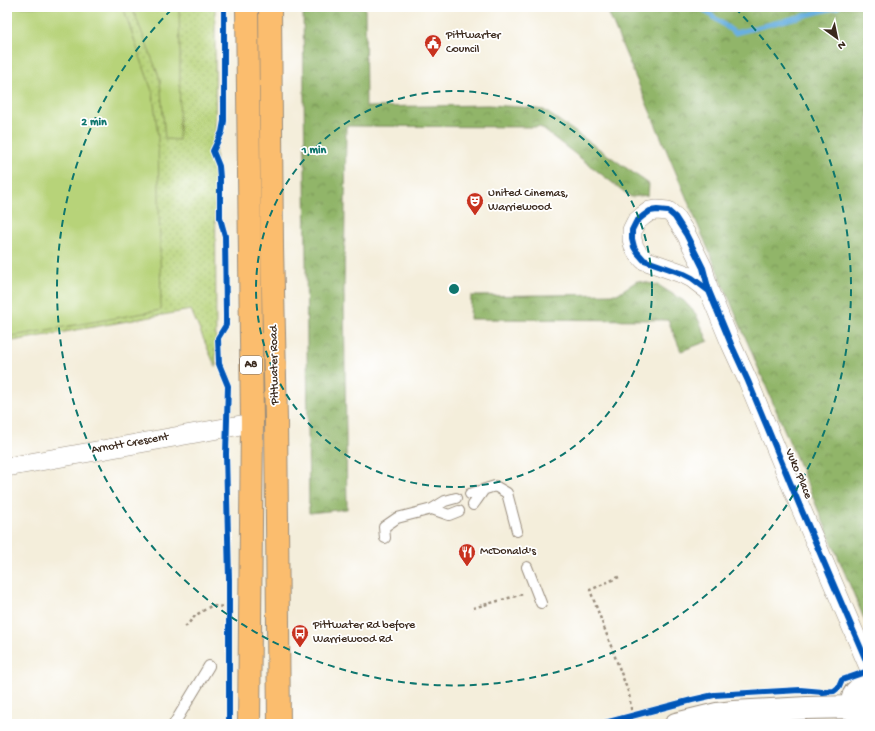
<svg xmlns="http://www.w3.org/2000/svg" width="875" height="731" viewBox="0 0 875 731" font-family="'Gochi Hand',sans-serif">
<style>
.grass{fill:url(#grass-dots);stroke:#797e4c}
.forest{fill:url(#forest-crowns);stroke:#667044}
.garden{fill:#b7d379;stroke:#797e4c}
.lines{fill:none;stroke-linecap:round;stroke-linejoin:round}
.stream{stroke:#69b0e0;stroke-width:5}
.service-casing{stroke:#988c7c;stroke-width:12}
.minor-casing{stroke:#988c7c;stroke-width:20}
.tertiary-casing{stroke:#988c7c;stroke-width:24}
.trunk-casing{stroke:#988c7c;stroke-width:24}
.path{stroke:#988c7c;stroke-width:2.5;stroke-dasharray:3 3;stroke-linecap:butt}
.service{stroke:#fff;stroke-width:10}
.minor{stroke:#fff;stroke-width:19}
.tertiary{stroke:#fff;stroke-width:22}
.trunk{stroke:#fbbd6e;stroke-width:22}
.cycleway-casing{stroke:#fff;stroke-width:8}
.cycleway{stroke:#0057b8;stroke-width:6}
.ring{fill:none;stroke:#0f766e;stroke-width:2;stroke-dasharray:7 5}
.labels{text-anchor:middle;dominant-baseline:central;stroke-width:3.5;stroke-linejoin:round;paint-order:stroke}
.shield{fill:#fff;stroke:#766a62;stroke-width:1}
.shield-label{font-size:11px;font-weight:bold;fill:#3b2a1e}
.poi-label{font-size:12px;fill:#3b2a1e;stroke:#fff;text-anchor:start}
.street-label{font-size:12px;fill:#3b2a1e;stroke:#fff}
.centre{fill:#0f766e;stroke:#fff;stroke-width:2}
.ring-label{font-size:12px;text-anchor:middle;font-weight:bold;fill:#0f766e;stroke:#fff;stroke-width:3.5;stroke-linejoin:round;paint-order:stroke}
</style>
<defs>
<pattern id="grass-dots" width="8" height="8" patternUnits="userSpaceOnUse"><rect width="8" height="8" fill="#b7d379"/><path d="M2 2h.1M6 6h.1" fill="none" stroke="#9eb568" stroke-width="1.8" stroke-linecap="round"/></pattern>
<pattern id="forest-crowns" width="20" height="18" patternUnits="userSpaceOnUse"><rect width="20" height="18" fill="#91b569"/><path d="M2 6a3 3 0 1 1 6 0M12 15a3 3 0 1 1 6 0" fill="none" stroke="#789356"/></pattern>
</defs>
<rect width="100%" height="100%" fill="#fff"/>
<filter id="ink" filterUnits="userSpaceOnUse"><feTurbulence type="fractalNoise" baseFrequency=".025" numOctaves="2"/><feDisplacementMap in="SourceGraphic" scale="8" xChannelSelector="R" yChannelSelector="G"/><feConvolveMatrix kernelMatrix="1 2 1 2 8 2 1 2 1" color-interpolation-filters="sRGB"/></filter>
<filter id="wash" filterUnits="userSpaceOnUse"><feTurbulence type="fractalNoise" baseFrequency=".012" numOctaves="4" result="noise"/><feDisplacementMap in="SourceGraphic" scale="16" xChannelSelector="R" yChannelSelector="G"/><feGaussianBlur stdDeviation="0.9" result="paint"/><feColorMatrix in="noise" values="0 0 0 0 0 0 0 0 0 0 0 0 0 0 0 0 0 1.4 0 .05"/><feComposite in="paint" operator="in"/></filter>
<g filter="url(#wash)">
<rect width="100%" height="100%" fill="#f4eedb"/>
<path class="grass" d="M7,7H215L216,368L191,310L7,342Z"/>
<path class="forest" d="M303,7H365L366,107L488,105L522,107L544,110L649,184L648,195L631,197L540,127L346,126L344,292L347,509L309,513Z
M606,7H868V628Z
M637,281L658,285L684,301L696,314L708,341L681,351L668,320L470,319L471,296L617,294Z"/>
<path class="garden" d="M7,7H123L153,94L158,137L161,310L7,337Z
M132,7H179L180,56L179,140L165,139L160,79Z"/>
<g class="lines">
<path class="stream" d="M700,7L735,33L838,7"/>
</g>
</g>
<g filter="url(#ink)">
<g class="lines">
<g class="service-casing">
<path id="service" d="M470,494L495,486L507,493L517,531
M473,505L476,501L483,491
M432,509L449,515L459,511
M385,538L384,527L397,518L432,509L445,501L456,498
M527,567L541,603
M174,724L209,666"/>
</g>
<g class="minor-casing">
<path id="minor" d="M709,291L692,278L684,274L644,260L637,252L634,247L632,239V230L636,222L643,216L650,211L657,210L668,211L675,217L686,234L703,268L709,291L731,344L748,381L799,504L868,665
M7,467L252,423"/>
</g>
<g class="tertiary-casing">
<path id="tertiary" d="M868,686C868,686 862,687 861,688C852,692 849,705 856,713C859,717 864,718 868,718
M676,724L717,714L734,712L807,708L853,707"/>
</g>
<g class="trunk-casing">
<path id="trunk" d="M247,7L252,423L249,724
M270,7L272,247L276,420L279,724"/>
</g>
<path class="path" d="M619,577L590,590L629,694L632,715
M473,608L523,594
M185,627L196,615L211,606L229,607"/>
<use href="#service" class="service"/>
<use href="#minor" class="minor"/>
<use href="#tertiary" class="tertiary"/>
<use href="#trunk" class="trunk"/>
<g class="cycleway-casing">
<path id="cycleway" d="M224,7V121L222,132L213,151L219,166L220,178V218L225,236L226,315V325L218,338L219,364L228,386L226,454L229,579V724
M709,291L692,278L684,274L644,260L637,252L634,247L632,239V230L636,222L643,216L650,211L657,210L668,211L675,217L686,234L703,268L709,291L731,344L748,381L799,504L868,665
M601,724L692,700L714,695L800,690L823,692L834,691L839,687L842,680L868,671"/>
</g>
<use href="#cycleway" class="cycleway"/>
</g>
</g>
<g class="ring">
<circle cx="454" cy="289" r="198"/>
<path d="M735 8A397 397 0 1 1 173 8"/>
</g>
<defs>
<g id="civic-pin" transform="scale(0.9)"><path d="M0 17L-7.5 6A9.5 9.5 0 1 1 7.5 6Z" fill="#c8321e" stroke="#fff"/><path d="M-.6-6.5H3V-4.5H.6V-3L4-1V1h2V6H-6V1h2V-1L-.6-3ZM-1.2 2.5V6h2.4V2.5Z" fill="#fff"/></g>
<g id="theatre-pin" transform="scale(0.9)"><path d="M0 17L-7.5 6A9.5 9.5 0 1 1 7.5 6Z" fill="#c8321e" stroke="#fff"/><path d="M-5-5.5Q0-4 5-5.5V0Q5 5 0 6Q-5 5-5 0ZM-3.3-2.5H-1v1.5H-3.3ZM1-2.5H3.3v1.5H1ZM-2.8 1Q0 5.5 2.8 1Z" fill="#fff"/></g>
<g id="restaurant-pin" transform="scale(0.9)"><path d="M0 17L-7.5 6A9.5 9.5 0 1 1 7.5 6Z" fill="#c8321e" stroke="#fff"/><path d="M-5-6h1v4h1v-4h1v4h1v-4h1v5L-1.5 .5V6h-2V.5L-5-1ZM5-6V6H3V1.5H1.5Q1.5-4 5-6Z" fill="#fff"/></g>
<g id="bus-pin" transform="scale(0.9)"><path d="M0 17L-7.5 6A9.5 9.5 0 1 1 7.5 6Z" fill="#c8321e" stroke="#fff"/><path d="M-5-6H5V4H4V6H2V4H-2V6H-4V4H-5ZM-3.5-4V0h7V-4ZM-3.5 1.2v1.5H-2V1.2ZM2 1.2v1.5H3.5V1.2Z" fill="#fff"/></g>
</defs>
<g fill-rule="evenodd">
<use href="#civic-pin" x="433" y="43"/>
<use href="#theatre-pin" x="475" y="201"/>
<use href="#restaurant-pin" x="467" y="552"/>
<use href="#bus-pin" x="300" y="633"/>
</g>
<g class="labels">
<rect class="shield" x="240" y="356" width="22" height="18" rx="3"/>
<g class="shield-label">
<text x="251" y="365">A8</text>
</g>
<g class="poi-label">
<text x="446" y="36">Pittwarter<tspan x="446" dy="14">Council</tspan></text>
<text x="488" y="194">United Cinemas,<tspan x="488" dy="14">Warriewood</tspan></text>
<text x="480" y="552">McDonald's</text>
<text x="313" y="626">Pittwater Rd before<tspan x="313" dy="14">Warriewood Rd</tspan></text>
</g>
<g class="street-label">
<text transform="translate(275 365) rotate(-91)">Pittwater Road</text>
<text transform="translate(130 444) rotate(-10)">Arnott Crescent</text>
<text transform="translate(798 474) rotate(67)">Vuko Place</text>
</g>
</g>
<circle cx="454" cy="289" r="6" class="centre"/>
<g class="ring-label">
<text x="94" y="125">2 min</text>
<text x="314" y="153">1 min</text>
</g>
<rect width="875" height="731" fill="none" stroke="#fff" stroke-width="24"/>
<g transform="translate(837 38) rotate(147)" stroke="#ffffff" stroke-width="3" paint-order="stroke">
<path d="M0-3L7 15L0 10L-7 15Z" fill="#3b2a1e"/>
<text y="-6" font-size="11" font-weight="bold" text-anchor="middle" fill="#3b2a1e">N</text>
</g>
</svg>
